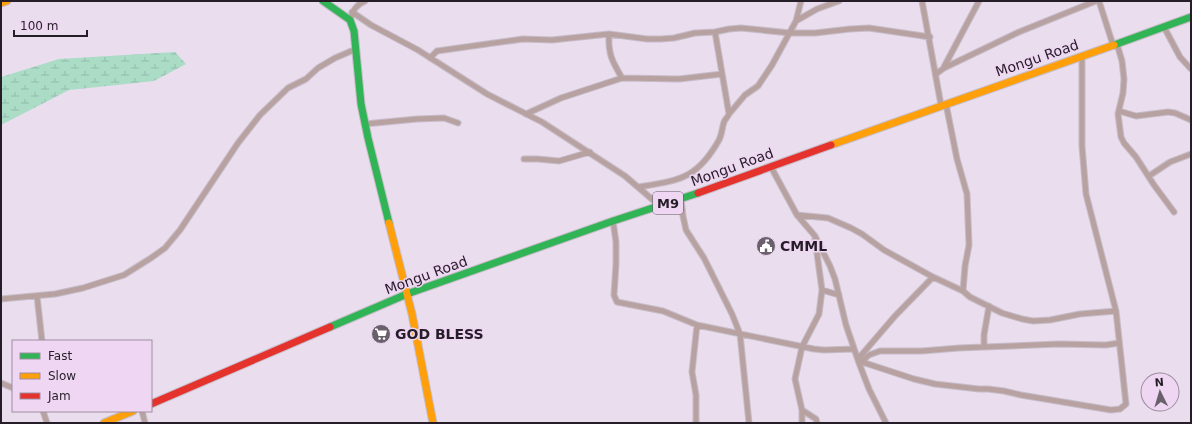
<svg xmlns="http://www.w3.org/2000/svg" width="1192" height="424" viewBox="0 0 1192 424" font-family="'DejaVu Sans',sans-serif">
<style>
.wetland{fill:url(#wetland-marsh)}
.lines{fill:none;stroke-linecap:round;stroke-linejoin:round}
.street-casing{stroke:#c6bcc8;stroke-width:7}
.fast-casing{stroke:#c6bcc8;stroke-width:9}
.slow-casing{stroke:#c6bcc8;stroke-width:9}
.jam-casing{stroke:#c6bcc8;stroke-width:9}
.street{stroke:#b8a2a1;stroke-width:5}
.fast{stroke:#30b455;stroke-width:7}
.slow{stroke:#ff9f0a;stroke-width:7}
.jam{stroke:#e5322d;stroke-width:7}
.labels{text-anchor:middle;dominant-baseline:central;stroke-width:3;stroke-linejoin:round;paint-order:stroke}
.shield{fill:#efd7f3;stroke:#625564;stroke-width:1}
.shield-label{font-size:13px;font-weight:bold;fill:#251d27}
.street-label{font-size:14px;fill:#251d27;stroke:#efd7f3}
.poi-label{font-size:14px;font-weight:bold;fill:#251d27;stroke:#efd7f3;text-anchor:start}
</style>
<defs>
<pattern id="wetland-marsh" width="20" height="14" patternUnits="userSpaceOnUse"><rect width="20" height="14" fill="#aadcc6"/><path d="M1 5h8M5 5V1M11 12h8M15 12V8" fill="none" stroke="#92bcaa"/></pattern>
</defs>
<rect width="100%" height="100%" fill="#eadded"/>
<path class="wetland" d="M175,52L186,64L154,81L69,90L1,125V77L59,59Z"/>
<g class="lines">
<g class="street-casing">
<path id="street" d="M922,1L941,105
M1099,1L1113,45
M352,12L371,25L418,50L487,94L542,122L625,176L660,206
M350,20C353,10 356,5 365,1
M796,21L817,9L839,1
M1164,27L1180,57L1191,69
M609,34C608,54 612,61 622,78
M1117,44L1122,61L1124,79L1123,93L1118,114L1121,137L1124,143L1136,157L1154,185L1174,212
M430,58L437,51L523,39L552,40L609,34L647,39H661L674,38L695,33L715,32L729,29L741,28L790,33H815L850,29L869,28L930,37
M944,67L979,1
M936,74L944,68L1019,32L1096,1
M946,104L957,159L967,194L969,245L965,266L963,291
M1119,111L1136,116L1168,112L1175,113L1191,120
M526,114L561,98L622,78L679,79L722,74
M729,114L745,95L758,86L772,65L796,21L801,1
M365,124L417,119L444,118L458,123
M524,159H538L559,161L590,152
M771,167L797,215L815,236L830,266L835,279L846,325L859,363L869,389L886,423
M1149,176L1170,162L1191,154
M639,187C680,180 697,179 719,140C722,134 722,128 724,122C725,119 728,117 729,114L715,32
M681,199L683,216L686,230L704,258L732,314L740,334L749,423
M797,215L828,218L851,228L862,234L884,250L933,277L963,291L970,297L1002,313L1022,319L1033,321L1050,320L1080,314L1116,311
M613,221L616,242V264L614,295L617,302L663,311L697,325L814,349L824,350L854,349
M822,290L839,295
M37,296L42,341
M1,299L55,294L83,288L124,275L151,258L165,248L180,230L238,143L260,115L288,88L306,79L318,68L335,58L356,49
M984,347L1059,344L1106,345L1119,343
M858,359L895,316L933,277
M862,362L914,379L935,384L979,389H988L1004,391L1021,395L1111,410L1120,409L1126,404L1116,311L1086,194L1082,146V56
M860,363L869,355L880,351H922L959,348L984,347V335L989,306
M1,383L13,388
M802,410L816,419L817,423
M43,411L47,423
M142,411L145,423
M696,423V395L692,372L697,325
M802,423V410L795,379L802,347L819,314L822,290L815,239"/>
</g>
<g class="fast-casing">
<path id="fast" d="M323,1L350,20L354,31L361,104L368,138L389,223
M1114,45L1191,17
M330,327L407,294L613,221L698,193"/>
</g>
<g class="slow-casing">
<path id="slow" d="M1,3L7,1
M831,145L1114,45
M389,223L412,314L433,423
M104,423L133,411"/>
</g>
<g class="jam-casing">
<path id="jam" d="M698,193L831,145
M151,404L330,327"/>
</g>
<use href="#street" class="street"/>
<use href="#fast" class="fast"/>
<use href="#slow" class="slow"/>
<use href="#jam" class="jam"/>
</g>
<defs>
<g id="civic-disc" transform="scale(1)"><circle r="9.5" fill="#6a606c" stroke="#efd7f3"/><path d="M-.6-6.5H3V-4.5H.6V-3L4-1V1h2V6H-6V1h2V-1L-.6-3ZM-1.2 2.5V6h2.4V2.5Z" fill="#fff"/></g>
<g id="supermarket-disc" transform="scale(1)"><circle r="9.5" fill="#6a606c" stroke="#efd7f3"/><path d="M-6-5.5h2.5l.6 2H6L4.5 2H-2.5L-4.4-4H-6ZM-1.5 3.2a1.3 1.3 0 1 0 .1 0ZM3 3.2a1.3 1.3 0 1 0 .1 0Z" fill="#fff"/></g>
</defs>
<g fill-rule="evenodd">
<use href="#civic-disc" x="766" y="246"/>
<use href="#supermarket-disc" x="381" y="334"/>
</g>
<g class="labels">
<rect class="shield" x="653" y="192" width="30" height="22" rx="3"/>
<g class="shield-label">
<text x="668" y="203">M9</text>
</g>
<g class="street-label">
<text transform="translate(1037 58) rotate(-19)">Mongu Road</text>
<text transform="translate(732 167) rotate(-20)">Mongu Road</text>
<text transform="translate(426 275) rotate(-20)">Mongu Road</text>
</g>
<g class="poi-label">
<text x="780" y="246">CMML</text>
<text x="395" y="334">GOD BLESS</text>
</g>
</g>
<rect width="1192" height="424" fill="none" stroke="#251d27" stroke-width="4"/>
<rect x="12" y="340" width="140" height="72" fill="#efd7f3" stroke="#9e8da1"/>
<rect x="20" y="353" width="20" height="6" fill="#30b455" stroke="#9e8da1"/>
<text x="48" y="360" font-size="12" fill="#251d27">Fast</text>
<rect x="20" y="373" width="20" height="6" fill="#ff9f0a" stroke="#9e8da1"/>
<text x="48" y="380" font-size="12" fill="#251d27">Slow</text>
<rect x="20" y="393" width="20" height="6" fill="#e5322d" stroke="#9e8da1"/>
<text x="48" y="400" font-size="12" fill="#251d27">Jam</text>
<g transform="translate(1160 392) rotate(355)"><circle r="19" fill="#efd7f3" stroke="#9e8da1"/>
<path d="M0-3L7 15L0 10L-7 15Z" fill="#6a606c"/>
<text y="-6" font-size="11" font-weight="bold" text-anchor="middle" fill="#251d27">N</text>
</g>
<path d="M14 30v6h73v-6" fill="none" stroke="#251d27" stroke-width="2"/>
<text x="20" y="30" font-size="12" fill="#251d27" stroke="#efd7f3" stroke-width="3" paint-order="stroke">100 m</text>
</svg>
